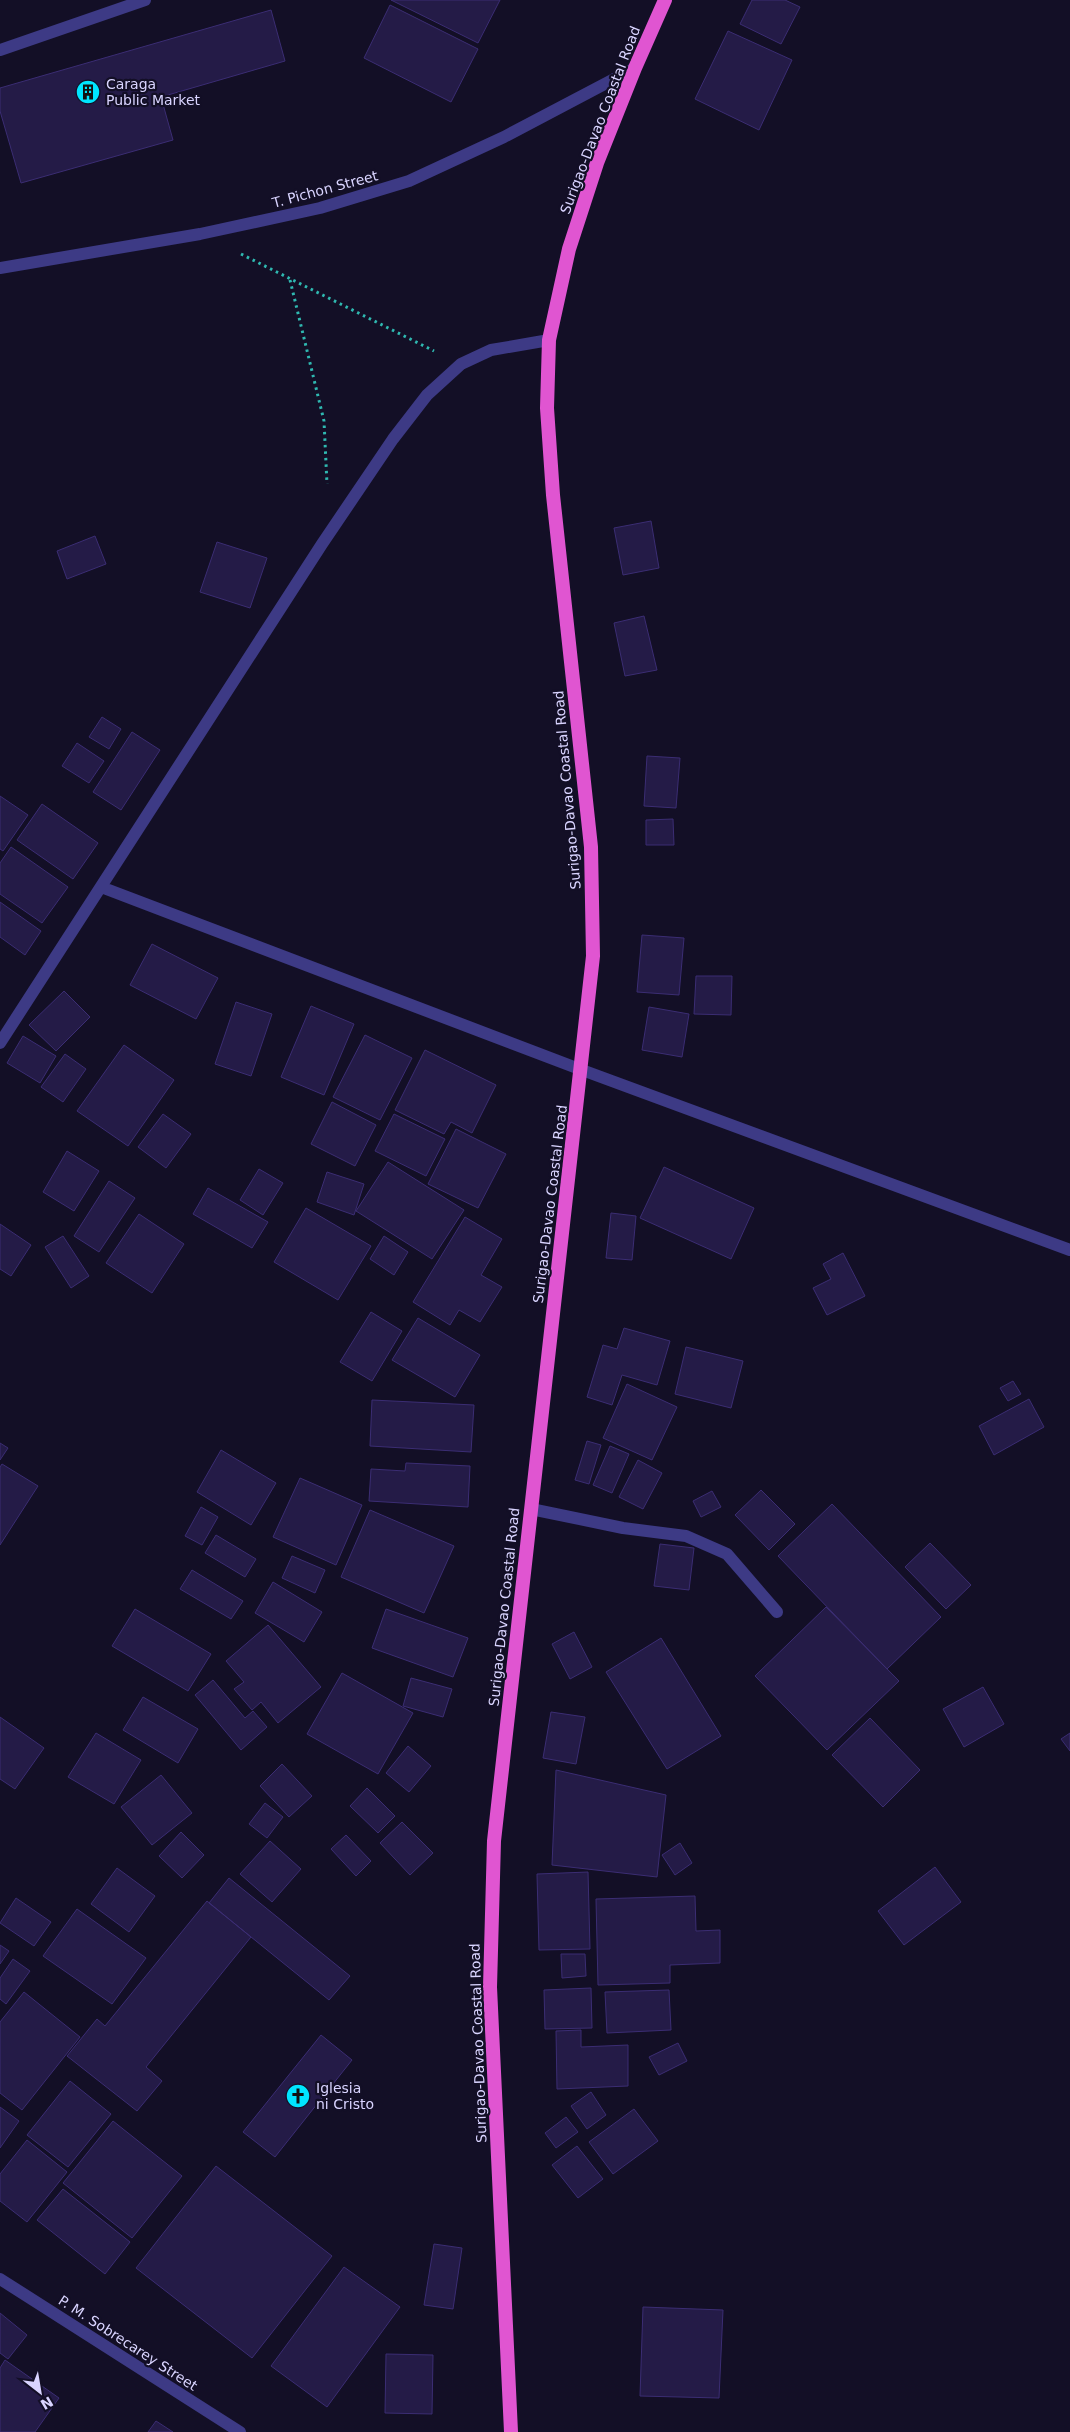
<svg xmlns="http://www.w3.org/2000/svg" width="1070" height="2432" viewBox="0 0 1070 2432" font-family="'DejaVu Sans',sans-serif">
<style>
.building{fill:#241b47;stroke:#3b2d73}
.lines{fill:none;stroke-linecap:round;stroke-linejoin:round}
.path{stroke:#2fb8b0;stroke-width:3;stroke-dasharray:2.5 4;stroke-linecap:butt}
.service{stroke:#3d3a85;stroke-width:12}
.minor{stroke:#3d3a85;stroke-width:12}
.trunk{stroke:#e055d1;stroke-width:14}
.labels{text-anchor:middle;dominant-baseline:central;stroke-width:4.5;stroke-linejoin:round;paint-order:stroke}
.poi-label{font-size:14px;fill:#d9d4ff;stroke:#130f26;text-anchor:start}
.street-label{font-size:14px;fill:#d9d4ff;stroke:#130f26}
</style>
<rect width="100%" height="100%" fill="#130f26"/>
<path class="building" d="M391,0H500L478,43Z
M752,0H785L800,7L781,44L740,24Z
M390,5L478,49L451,102L364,58Z
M271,10L285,61L161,97L173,140L21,183L0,111V88Z
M728,31L792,60L759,130L695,99Z
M651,521L659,568L623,575L614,528Z
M95,536L106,564L67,579L57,551Z
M217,542L267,558L250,608L200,592Z
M644,616L657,670L625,676L614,623Z
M102,717L121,729L109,749L89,737Z
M132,732L160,750L121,810L93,792Z
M77,743L104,761L89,783L62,766Z
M647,756L680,758L676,808L644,806Z
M0,796L28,815L3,851L0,849Z
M42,804L98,843L73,879L17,840Z
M673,819L674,845H646V820Z
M11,847L68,887L42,923L0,894V863Z
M0,902L41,931L25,955L0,937Z
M642,935L684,938L679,995L637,992Z
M152,944L218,978L196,1019L130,985Z
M696,976H732L731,1015L694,1014Z
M64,991L90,1017L56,1051L29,1025Z
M236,1002L272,1014L251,1076L215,1064Z
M311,1006L354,1024L324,1095L281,1077Z
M649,1007L689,1014L682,1057L642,1050Z
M365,1035L412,1058L380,1120L333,1097Z
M23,1036L56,1056L40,1083L7,1063Z
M124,1045L174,1080L128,1146L77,1111Z
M425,1050L496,1085L472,1133L451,1122L444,1134L395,1110Z
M65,1054L86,1069L63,1102L41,1087Z
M332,1102L376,1125L355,1166L311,1144Z
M163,1114L191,1134L166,1168L138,1147Z
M394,1114L445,1139L426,1176L375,1151Z
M456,1129L506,1154L478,1208L428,1184Z
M67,1151L99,1171L74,1211L43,1192Z
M388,1162L464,1210L432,1259L356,1211Z
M664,1167L754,1208L731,1259L640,1218Z
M259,1169L283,1183L263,1215L240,1200Z
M327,1172L364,1184L354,1215L317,1202Z
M109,1181L135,1198L99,1252L74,1236Z
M208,1188L268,1222L252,1248L193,1214Z
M306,1208L371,1246L338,1300L274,1262Z
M611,1213L636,1216L632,1260L606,1258Z
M139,1214L184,1244L152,1293L106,1263Z
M465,1217L502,1239L481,1275L502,1287L480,1322L459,1310L450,1325L413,1302Z
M0,1224L31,1245L11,1276L0,1269Z
M63,1236L89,1276L71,1288L45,1247Z
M384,1236L408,1252L394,1275L370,1259Z
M843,1253L865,1296L827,1315L813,1288L831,1279L823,1264Z
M371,1312L402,1331L372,1381L340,1362Z
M418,1318L480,1355L455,1397L392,1360Z
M624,1328L670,1341L657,1385L622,1375L612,1405L587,1397L603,1345L617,1349Z
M686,1347L743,1361L731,1408L675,1394Z
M1013,1381L1021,1394L1008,1401L1000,1388Z
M627,1384L677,1407L652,1460L603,1438Z
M1029,1399L1044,1427L994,1455L979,1426Z
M372,1400L474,1405L471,1452L370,1446Z
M587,1441L601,1445L589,1484L575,1480Z
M0,1443L8,1448L0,1460Z
M610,1446L629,1454L612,1493L593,1485Z
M221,1450L276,1483L251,1525L197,1492Z
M638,1460L662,1473L643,1509L619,1497Z
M406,1463L470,1466L468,1507L369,1501L371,1469L405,1471Z
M2,1464L38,1486L0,1545V1467Z
M300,1478L362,1505L336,1565L273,1537Z
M761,1490L795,1524L769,1550L735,1515Z
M712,1491L721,1507L701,1517L693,1501Z
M832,1504L941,1617L887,1669L778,1556Z
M201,1507L218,1517L202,1545L185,1536Z
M370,1510L454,1546L424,1613L341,1577Z
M216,1535L256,1559L245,1577L205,1553Z
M930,1543L971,1585L946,1609L905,1567Z
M660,1544L694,1548L689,1590L654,1586Z
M292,1556L325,1570L315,1593L282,1578Z
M192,1570L243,1601L231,1619L180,1589Z
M273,1582L322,1612L304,1642L255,1613Z
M826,1607L899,1681L827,1750L755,1676Z
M135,1609L211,1654L188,1691L112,1646Z
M386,1609L468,1638L453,1677L372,1648Z
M268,1625L321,1687L278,1723L261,1702L252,1710L234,1689L244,1682L226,1661Z
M574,1632L592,1667L570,1679L552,1644Z
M661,1638L721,1736L667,1769L606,1672Z
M342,1673L413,1713L378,1774L307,1734Z
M411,1678L452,1689L443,1717L403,1706Z
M213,1680L245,1718L253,1711L267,1727L241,1750L195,1695Z
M983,1687L1004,1724L964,1747L943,1709Z
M143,1697L198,1729L178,1763L123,1730Z
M551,1712L585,1717L576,1764L543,1758Z
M0,1717L44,1748L15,1789L0,1779Z
M870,1718L920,1770L883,1807L832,1755Z
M96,1733L141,1760L114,1804L68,1777Z
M1070,1733V1751L1061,1739Z
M408,1746L431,1766L409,1792L386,1773Z
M282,1764L312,1796L289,1817L260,1786Z
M556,1770L666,1795L657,1877L552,1865Z
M161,1775L192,1813L152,1845L121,1807Z
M367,1788L395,1816L378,1833L350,1806Z
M265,1803L283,1817L267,1838L249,1824Z
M402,1822L433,1853L410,1875L380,1843Z
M181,1832L204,1855L182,1878L159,1856Z
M346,1835L371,1861L356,1876L331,1849Z
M270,1841L301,1869L272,1902L240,1874Z
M680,1843L692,1863L675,1875L662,1855Z
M935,1867L961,1902L904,1945L878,1911Z
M117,1868L155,1896L129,1932L91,1904Z
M588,1872L590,1949L539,1950L537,1874Z
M229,1878L350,1976L329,2000L209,1903Z
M695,1896L696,1931L720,1930V1963L670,1965V1983L598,1985L596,1899Z
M16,1898L51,1922L34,1946L0,1923Z
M207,1901L251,1937L146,2067L162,2081L137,2111L67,2056L97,2019L105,2026Z
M77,1909L146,1958L112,2004L43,1956Z
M0,1945L9,1951L0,1964Z
M561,1954H585L586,1976L562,1978Z
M13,1959L30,1971L6,2004L0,1999V1978Z
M591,1988L592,2028L545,2029L544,1990Z
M669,1990L671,2030L607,2033L605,1992Z
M24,1992L80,2037L22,2110L0,2093V2022Z
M581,2030V2047L628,2045V2086L557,2089L556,2031Z
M321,2035L352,2060L275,2157L243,2132Z
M678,2043L687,2061L659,2075L649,2057Z
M70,2081L111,2114L68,2167L27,2135Z
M591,2092L606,2115L587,2129L571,2106Z
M0,2107L19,2121L0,2148Z
M634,2109L658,2141L613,2174L589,2142Z
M566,2117L578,2132L556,2148L545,2133Z
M113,2121L182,2176L132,2238L63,2183Z
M27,2140L67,2172L27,2222L0,2201V2174Z
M577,2146L603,2179L578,2198L552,2165Z
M216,2166L332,2256L252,2358L136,2268Z
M63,2189L130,2242L105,2274L37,2220Z
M434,2244L462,2248L453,2309L424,2305Z
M344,2267L400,2307L327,2407L271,2366Z
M643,2307L723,2310L719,2398L640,2396Z
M0,2313L27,2335L8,2359L0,2353Z
M386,2354L433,2355L432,2414L385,2413Z
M5,2360L59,2398L35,2432H0V2368Z
M156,2421L173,2432H148Z"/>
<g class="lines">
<path class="path" d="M241,254L434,351
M290,280L324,421L327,484"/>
<path class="service" d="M0,50L145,0
M531,1509L623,1528L686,1536L727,1554L777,1612"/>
<path class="minor" d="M0,268L200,234L320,208L409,181L504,137L635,68
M101,887L582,1070L1070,1250
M0,1043L322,544L393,439L427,395L461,364L491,350L549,340
M0,2279L240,2432"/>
<path class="trunk" d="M511,2432L490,1987L494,1841L593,956L591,847L553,495L547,408L549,340L569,249L597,163L635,68L665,0"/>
</g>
<defs>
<g id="building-disc" transform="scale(1.25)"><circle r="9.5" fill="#00e5ff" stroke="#130f26"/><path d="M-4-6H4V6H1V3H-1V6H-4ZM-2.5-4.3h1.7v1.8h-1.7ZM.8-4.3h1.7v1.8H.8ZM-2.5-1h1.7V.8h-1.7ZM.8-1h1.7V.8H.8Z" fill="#111"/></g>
<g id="church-disc" transform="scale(1.25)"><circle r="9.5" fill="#00e5ff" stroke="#130f26"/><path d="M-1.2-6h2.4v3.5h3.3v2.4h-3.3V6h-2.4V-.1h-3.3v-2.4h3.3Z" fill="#111"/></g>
</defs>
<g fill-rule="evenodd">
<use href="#building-disc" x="88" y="92"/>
<use href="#church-disc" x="298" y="2096"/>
</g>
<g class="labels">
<g class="poi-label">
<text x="106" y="84">Caraga<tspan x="106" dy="16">Public Market</tspan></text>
<text x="316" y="2088">Iglesia<tspan x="316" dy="16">ni Cristo</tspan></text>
</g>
<g class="street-label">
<text transform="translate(600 120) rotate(-69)">Surigao-Davao Coastal Road</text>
<text transform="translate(325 189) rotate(-15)">T. Pichon Street</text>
<text transform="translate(567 790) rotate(-95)">Surigao-Davao Coastal Road</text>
<text transform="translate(550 1204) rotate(-83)">Surigao-Davao Coastal Road</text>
<text transform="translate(504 1607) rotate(-84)">Surigao-Davao Coastal Road</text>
<text transform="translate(478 2043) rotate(-92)">Surigao-Davao Coastal Road</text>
<text transform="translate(128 2343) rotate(33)">P. M. Sobrecarey Street</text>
</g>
</g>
<g transform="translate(40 2392) rotate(149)" stroke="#130f26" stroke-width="4" paint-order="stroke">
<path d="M0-4L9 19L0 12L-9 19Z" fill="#d9d4ff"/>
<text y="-8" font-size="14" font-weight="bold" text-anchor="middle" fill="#d9d4ff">N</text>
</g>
</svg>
